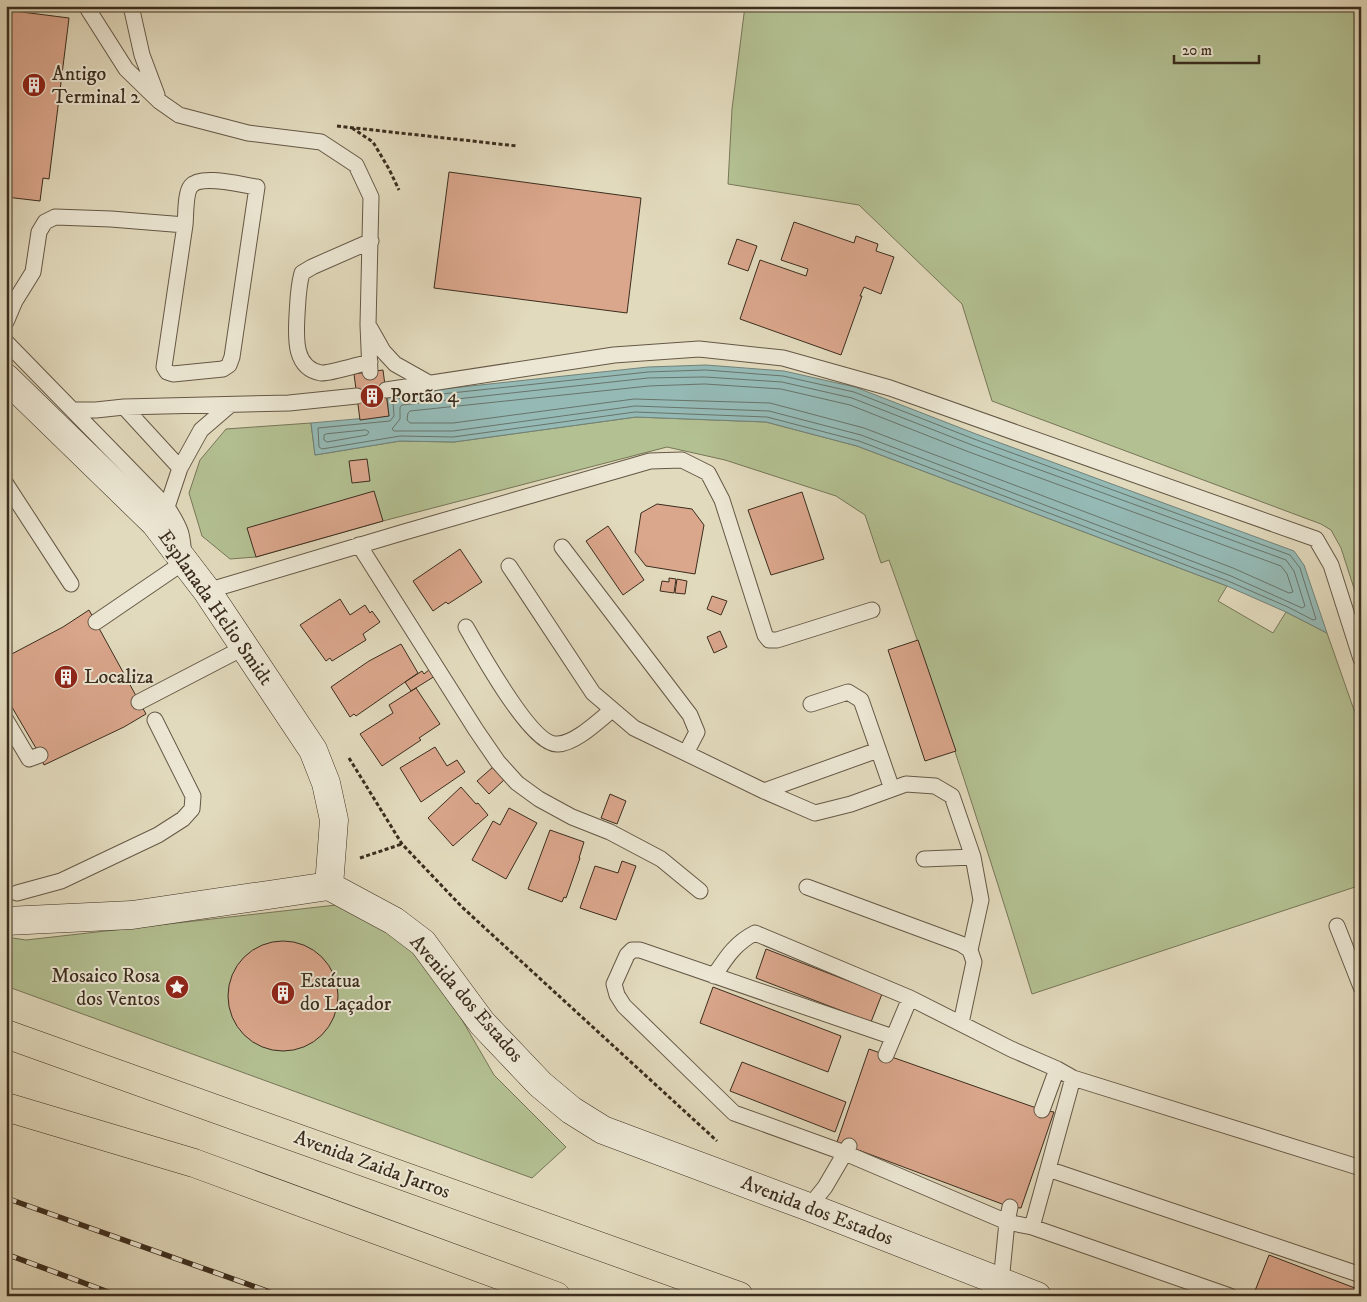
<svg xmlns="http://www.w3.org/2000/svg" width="1367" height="1302" viewBox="0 0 1367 1302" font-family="'IM FELL DW Pica',serif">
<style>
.green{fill:#b3c092;stroke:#777658}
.water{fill:#95bab6;stroke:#718279}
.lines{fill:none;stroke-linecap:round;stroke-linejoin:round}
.shore{stroke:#68746a;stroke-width:1}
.building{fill:#daa68c;stroke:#3b2d1e}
.lane-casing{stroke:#655846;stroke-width:17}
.secondary-casing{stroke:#3b2d1e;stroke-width:29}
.highway-casing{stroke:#3b2d1e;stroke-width:29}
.path{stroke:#3b2d1e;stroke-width:3;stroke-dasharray:4 2.5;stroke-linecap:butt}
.lane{stroke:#ece7d4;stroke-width:15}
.secondary{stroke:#ece7d4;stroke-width:28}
.highway{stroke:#e2dabd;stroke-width:28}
.rail-casing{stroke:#3b2d1e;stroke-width:5.5}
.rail{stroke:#ece7d4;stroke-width:4;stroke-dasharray:11;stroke-linecap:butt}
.labels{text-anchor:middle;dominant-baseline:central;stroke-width:4;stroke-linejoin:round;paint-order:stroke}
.poi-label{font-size:20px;fill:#3b2d1e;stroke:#ece7d4;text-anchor:start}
.street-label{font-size:20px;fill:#3b2d1e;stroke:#ece7d4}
</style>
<rect width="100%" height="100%" fill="#e2dabd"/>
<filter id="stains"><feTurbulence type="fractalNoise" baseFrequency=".004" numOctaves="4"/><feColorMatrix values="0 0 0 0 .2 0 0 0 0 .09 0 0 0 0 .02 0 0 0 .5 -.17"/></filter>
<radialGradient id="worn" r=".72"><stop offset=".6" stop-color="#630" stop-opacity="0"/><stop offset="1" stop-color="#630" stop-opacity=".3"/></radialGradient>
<path class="green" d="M745,6H1361V610L1341,548L1331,530L1321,524L992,401L962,304L859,205L728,184L732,109Z
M636,417L766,422L857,446L1227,586L1218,601L1273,633L1286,612L1327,633L1361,730V885L1032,994C987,848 941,704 889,560L881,563L865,515L836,496L725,460L667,447L383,521L256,557L230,559L202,536L189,493L200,460L226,429L311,423L315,455L400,441L454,442Z
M345,904L393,930L432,968L494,1075L566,1147L532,1178L6,986V937L26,940Z"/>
<path class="water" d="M706,365L784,371L855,387L976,434L1294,551L1304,565L1327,633L1286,612L1227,586L857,446L766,422L636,417L454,442L400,441L315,455L311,423L389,416L387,395L648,367Z"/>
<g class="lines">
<path class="shore" d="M706,370L783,376L854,392L974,439L1290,555L1300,568L1316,619L1313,620L1288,607L1228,581L859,441L767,417L635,412L453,437L400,436L322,449L319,447L318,428L390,421L394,416L393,401L395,399L648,372Z
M705,377L782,382L852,398L972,445L1286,560L1294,571L1305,606L1302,608L1231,576L861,435L769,411L635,406L453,431H394L392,429L400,419V407L402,405L648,378Z
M705,384L781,389L850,405L969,452L1281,566L1287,574L1293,592L1289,593L1233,568L864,428L770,403L634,399L453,423H410L407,420L408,413L410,411L649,386Z
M366,430L369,432L367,435L327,442L324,440V435L326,434Z"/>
</g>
<path class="building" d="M6,10L69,18L49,179L43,178L40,201L6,197Z
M449,172L641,198L627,313L434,288Z
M794,222L854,243L856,236L878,244L876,251L894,257L881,294L864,287L860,296H862L841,355L740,319L760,260L806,276L808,269L781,260Z
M737,239L757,246L748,271L728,264Z
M383,370L389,416L360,420L354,374Z
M367,459L370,481L352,483L349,461Z
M374,491L383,521L256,557L247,528Z
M802,492L824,559L771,575L748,510Z
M657,504L692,509L704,525L695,574L646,566L635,552L641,513Z
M608,526L644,580L623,595L586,541Z
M460,549L482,582L448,604L446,602L433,611L413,581Z
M669,578L676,579L674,593L660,591L662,581L669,582Z
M677,579L687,581L685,594L675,593Z
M712,596L727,601L721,615L707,609Z
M340,599L350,615L365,605L370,613L372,611L380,622L363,634L366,640L332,661L330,658L326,661L300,625Z
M89,610L146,714L124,727L44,765L40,755L6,697V657L63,627Z
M720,631L727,647L714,653L707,637Z
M918,640L956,751L925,761L888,650Z
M401,644L418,673L356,716L354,714L350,717L331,687L369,661Z
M430,669L435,676L411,691L405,682L422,671L424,674Z
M416,688L440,724L419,738L421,740L382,766L360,734L393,713L389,705Z
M435,747L447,766L457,760L465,772L421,802L400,768Z
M493,767L504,780L489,794L477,781Z
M461,787L476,804L478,803L488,815L453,846L428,818Z
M610,794L626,801L617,824L601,818Z
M509,808L537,823L506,879L472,860L493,821L500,825Z
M550,830L584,842L579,858H580L566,898L564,897L562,902L528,889Z
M622,861L636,866L616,920L580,908L595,866L618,873Z
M228 996a55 55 0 1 1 110 0a55 55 0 1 1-110 0Z
M766,949L882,994L871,1022L756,978Z
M713,987L841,1036L828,1072L700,1023Z
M869,1049L1042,1110L1054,1112L1021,1208L1010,1207L837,1142Z
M742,1062L846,1102L835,1132L730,1091Z
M1269,1255L1360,1290L1357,1296H1253Z"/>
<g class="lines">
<g class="lane-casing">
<path id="lane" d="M86,6L126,69L159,101L179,115L248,133L321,142L356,165L371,197L368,325L370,372
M131,6L142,55L157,95
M6,322L15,301L33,272L39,232L45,222L55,217L111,219L185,225C186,216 185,193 191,186C201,174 242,185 257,187L232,357L229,365L223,369L173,374L167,372L164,367L185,225
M370,328L383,351L395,364L427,382
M6,342L167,507C182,530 183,535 184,562L96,622
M370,362C360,364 329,374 321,373C293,368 296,336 297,315C298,300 298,287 302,273L312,267L371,241
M386,390L614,355L699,349L783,358L890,388L1316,539L1331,565L1361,659
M124,407L180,468
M74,410H96L124,407L289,403L357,396
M6,484L71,584
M167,507L180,468L201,430L230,405
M359,545L476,730L498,762L517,783L539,799L572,817L610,832L661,859L700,891
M562,547L690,715L697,732L686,753
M509,566L593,693L634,728L764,791L815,813L851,804L906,784L935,786L952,796L973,857L981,900L970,950
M207,591L401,533L650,461L682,460L708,473L722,500L765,635L769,640H777L872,610
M466,627C479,649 532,747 558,744C576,743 598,721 612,710
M139,702L245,647
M811,704L848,692L861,700L892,789
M6,720L29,759L40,755
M764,791L878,750
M924,859L973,857
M807,887L961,944L970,950L974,962L961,1023
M17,893L61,881L158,835L183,819L192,809L193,796L155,720
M1337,926L1361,987
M714,976C726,958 735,943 755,933L910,998L1011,1049L1057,1069L1073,1078L1361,1168
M893,1037L640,950H632L627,955L614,984L617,995L624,1006L734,1113L845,1153L1007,1222L1032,1227L1230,1296
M886,1055L910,998
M1042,1110L1057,1069
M1048,1169L1361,1275
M809,1207L825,1187L849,1146
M1032,1227L1073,1078
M1001,1282L1007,1222L1010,1207"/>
</g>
<g class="secondary-casing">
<path id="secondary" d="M6,378L155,523L207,591L313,750L326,783L334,820L329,886
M6,921L132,915L329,886L394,921L423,943L482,1023L540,1084L571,1110L603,1130L809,1207L1037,1296"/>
</g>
<g class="highway-casing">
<path id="highway" d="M6,1034L739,1296
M6,1107L194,1163L556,1296"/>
</g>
<path class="path" d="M337,126L517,146
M352,128L373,142L389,169L399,190
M349,758L402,844L462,907L717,1141
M360,858L402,844"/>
<use href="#lane" class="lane"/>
<use href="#secondary" class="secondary"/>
<use href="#highway" class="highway"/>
<g class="rail-casing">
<path id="rail" d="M6,1198L281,1296
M6,1254L119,1296"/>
</g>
<use href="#rail" class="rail"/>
</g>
<defs>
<g id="building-disc" transform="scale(1.25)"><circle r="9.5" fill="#8f2418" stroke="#ece7d4"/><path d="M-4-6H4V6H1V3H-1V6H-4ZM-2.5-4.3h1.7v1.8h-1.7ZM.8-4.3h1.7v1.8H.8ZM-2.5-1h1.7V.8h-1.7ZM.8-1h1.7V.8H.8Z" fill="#fff"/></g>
<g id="sight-disc" transform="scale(1.25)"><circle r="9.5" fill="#8f2418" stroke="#ece7d4"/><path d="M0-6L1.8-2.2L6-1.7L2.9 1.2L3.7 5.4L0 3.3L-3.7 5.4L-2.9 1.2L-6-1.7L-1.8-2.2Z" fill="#fff"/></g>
</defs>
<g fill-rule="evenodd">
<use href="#building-disc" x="34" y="85"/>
<use href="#building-disc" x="372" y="396"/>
<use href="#building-disc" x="66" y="677"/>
<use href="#sight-disc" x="177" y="987"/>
<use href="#building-disc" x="283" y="993"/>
</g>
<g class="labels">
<g class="poi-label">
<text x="52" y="74">Antigo<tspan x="52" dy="23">Terminal 2</tspan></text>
<text x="390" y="396">Portão 4</text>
<text x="84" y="677">Localiza</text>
<text x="160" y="976" text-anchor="end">Mosaico Rosa<tspan x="160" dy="23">dos Ventos</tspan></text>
<text x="300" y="981">Estátua<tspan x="300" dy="23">do Laçador</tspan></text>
</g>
<g class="street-label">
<text transform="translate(215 608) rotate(55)">Esplanada Helio Smidt</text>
<text transform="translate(466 999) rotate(49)">Avenida dos Estados</text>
<text transform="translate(372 1165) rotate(20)">Avenida Zaida Jarros</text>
<text transform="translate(817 1211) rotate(21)">Avenida dos Estados</text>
</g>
</g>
<rect width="1367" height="1302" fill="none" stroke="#e2dabd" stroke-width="25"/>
<rect x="8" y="8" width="1352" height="1287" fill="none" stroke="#3b2d1e" stroke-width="2.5"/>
<rect x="12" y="12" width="1342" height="1277" fill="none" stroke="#3b2d1e"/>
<path d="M1174 55v8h85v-8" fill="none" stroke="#3b2d1e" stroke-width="2.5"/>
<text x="1182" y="55" font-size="15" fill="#3b2d1e" stroke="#ece7d4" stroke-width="4" paint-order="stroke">20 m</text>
<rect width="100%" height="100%" filter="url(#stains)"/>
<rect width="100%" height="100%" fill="url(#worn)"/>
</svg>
